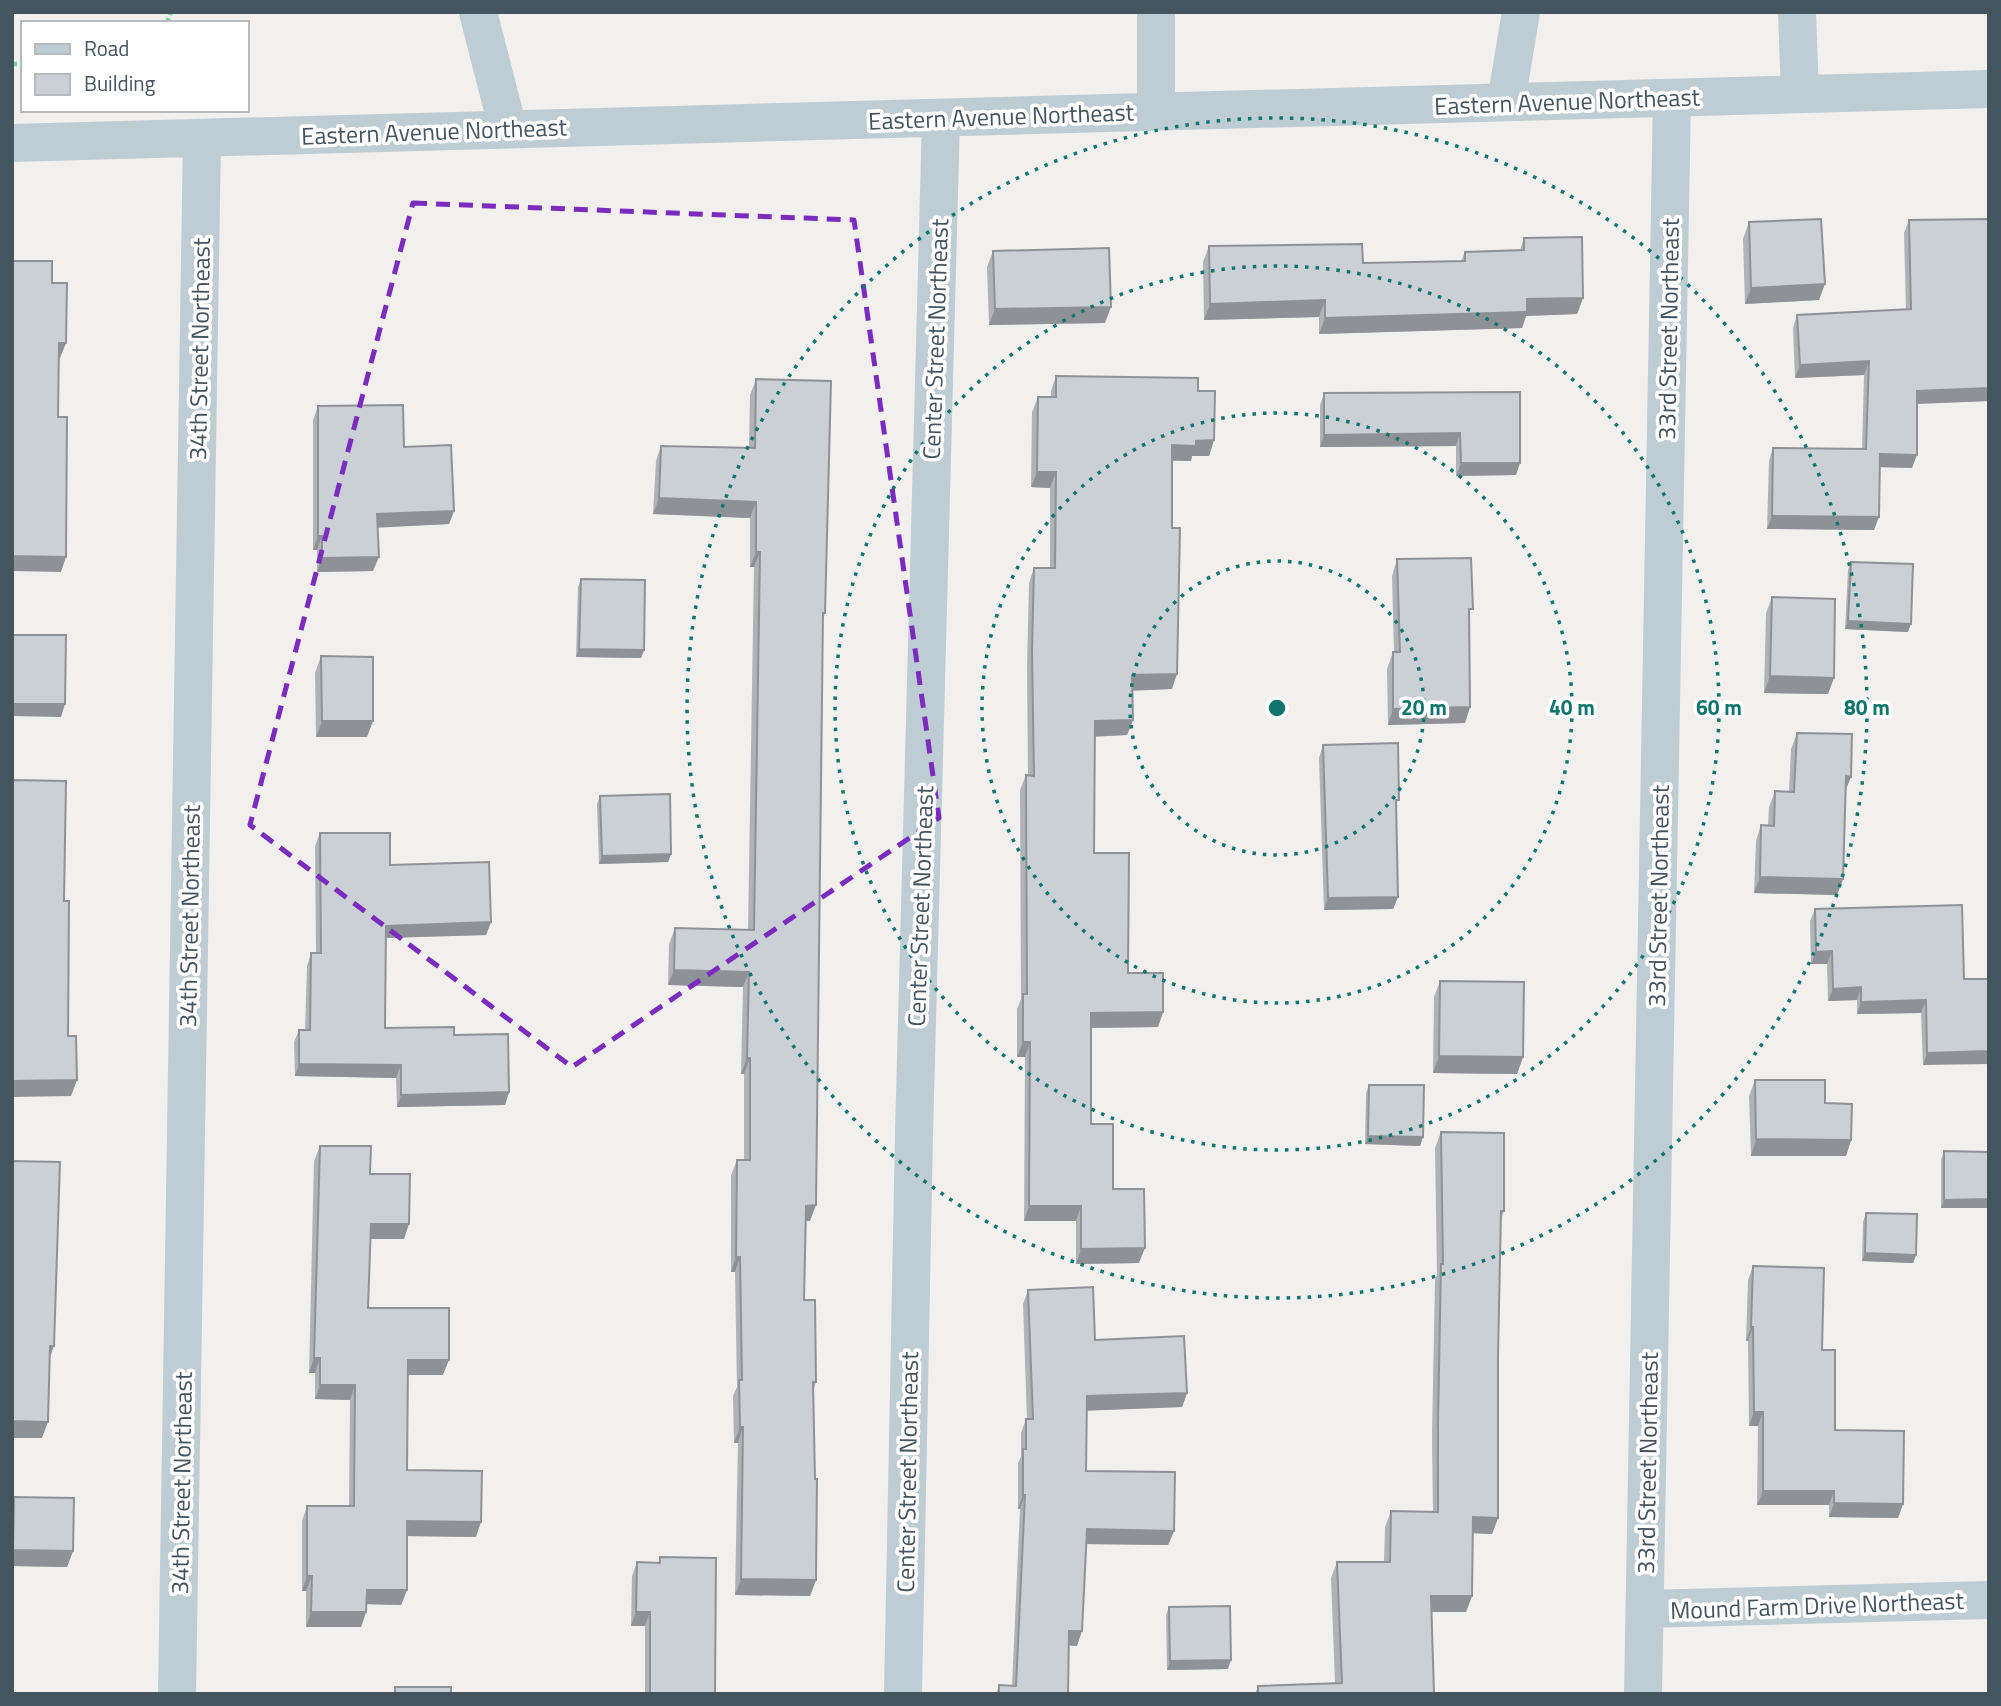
<svg xmlns="http://www.w3.org/2000/svg" width="2001" height="1706" viewBox="0 0 2001 1706" font-family="'Titillium Web',sans-serif">
<style>
.lines{fill:none;stroke-linecap:round;stroke-linejoin:round}
.path{stroke:#6cd79a;stroke-width:4.5;stroke-dasharray:5 3.5;stroke-linecap:butt}
.minor{stroke:#beccd3;stroke-width:38}
.wall{fill:#afb3b8}
.shaded-wall{fill:#8e9296}
.building{fill:#cbd0d6;stroke:#8e9296;stroke-width:2}
.marked{fill:none;stroke:#7b2cbf;stroke-width:5;stroke-dasharray:14 9;stroke-linejoin:round}
.ring{fill:none;stroke:#0f766e;stroke-width:3.5;stroke-dasharray:3.5 7}
.labels{text-anchor:middle;dominant-baseline:central;stroke-width:7;stroke-linejoin:round;paint-order:stroke}
.street-label{font-size:24px;fill:#455560;stroke:#fff}
.centre{fill:#0f766e;stroke:#fff;stroke-width:3.5}
.ring-label{font-size:21px;text-anchor:middle;font-weight:bold;fill:#0f766e;stroke:#fff;stroke-width:7;stroke-linejoin:round;paint-order:stroke}
</style>
<rect width="100%" height="100%" fill="#f2efef"/>
<g class="lines">
<path class="path" d="M167,23L171,12
M12,64H23"/>
<path class="minor" d="M478,12L508,129
M1797,12L1800,94
M1506,102L1521,12
M1156,112V12
M12,143L1989,89
M1645,1609L1989,1600
M177,1694L202,138
M903,1694L914,1134L941,118
M1643,1694L1672,98"/>
</g>
<path class="wall" d="M1909,220L1989,401L1917,404L1912,468L1880,467L1874,530L1767,529L1769,461L1773,448L1862,449L1864,375L1795,378L1793,328L1797,315L1906,309L1904,233Z
M1749,222L1819,300L1745,304L1743,239Z
M1524,238L1583,298L1577,314L1526,316L1522,328L1319,334V317L1204,320L1203,262L1209,246L1363,263L1461,261L1465,252L1520,250Z
M993,251L1105,323L989,325L987,267Z
M1056,376L1198,391L1214,440L1209,456H1192L1191,461H1172V689L1132,690L1133,720L1127,735L1095,736L1094,853L1128,973L1163,1012L1158,1027L1091,1028V1124L1139,1263L1076,1264V1221H1024L1025,1057H1017V1009L1021,999L1020,790L1026,775H1028L1027,666L1029,583L1034,568H1050V488L1031,487L1032,412L1038,397H1051V391Z
M756,379L825,613L823,619L810,1221H806L804,1300L816,1382L813,1391L816,1580L810,1596L735,1595L738,1443H734L733,1396L737,1387L735,1272H731V1175L737,1160H744V1074H741L743,987L668,985L669,944L675,928L748,930L754,567H750V518L653,514L656,461L661,446L749,448L750,395Z
M1520,392L1516,475L1456,476V446L1320,447V405L1324,393Z
M318,406L454,511L449,524L378,527L373,571L317,572V550H313V420Z
M1397,559L1469,620L1470,707L1465,723L1388,725L1387,669L1393,652H1394L1392,576Z
M1851,562L1908,632L1845,629L1848,570Z
M581,579L644,650L641,658L576,657L578,587Z
M1772,597L1828,694L1764,693L1766,613Z
M321,656L367,737H316L315,673Z
M1797,733L1845,791L1843,879L1837,895L1754,893L1756,841L1761,825H1768L1769,807L1775,791L1789,792L1791,749Z
M1323,745L1398,897L1393,909L1324,910L1319,758Z
M600,796L671,854L668,862L599,864L597,804Z
M320,833L390,865L491,922L486,935L386,938L385,1028L454,1035L509,1092L505,1105L397,1107L396,1078L295,1076L294,1042L299,1030H305L307,966L311,953H316L315,846Z
M1815,909L1964,979L1923,1065L1921,1013L1857,1014V1000L1828,1001L1827,964H1811L1810,921Z
M1440,981L1523,1057L1517,1074L1433,1073L1434,997Z
M1755,1080L1825,1103L1851,1140L1846,1156H1751L1749,1096Z
M1369,1085L1423,1137L1420,1146L1365,1144L1366,1093Z
M1441,1132L1504,1211L1501,1220L1498,1356V1518L1492,1534L1473,1533L1472,1596L1466,1612H1432L1434,1694H1255L1258,1686L1335,1683L1331,1578L1337,1562H1384L1385,1527L1391,1511L1433,1512L1432,1437L1435,1280L1437,1275L1435,1148Z
M320,1146L370,1174L404,1239H370L368,1308L443,1375H408L407,1470L476,1537L407,1536V1590L401,1605L366,1604V1612L361,1627H306V1591H302V1521L307,1506H349L350,1400L315,1399V1373H309L314,1161Z
M1944,1151L1989,1152L1941,1208V1160Z
M1866,1213L1916,1255L1913,1263L1862,1261L1863,1222Z
M1753,1266L1822,1350L1835,1430L1903,1504L1898,1518L1829,1517V1505H1757L1758,1426H1749L1748,1341H1746L1748,1280Z
M1028,1290L1095,1340L1187,1393L1182,1407L1087,1410L1086,1471L1174,1531L1168,1545L1086,1544L1077,1646L1069,1645L1068,1694H996L999,1685L1012,1686L1020,1509H1018V1463L1021,1457V1433L1026,1419H1027L1023,1304Z
M14,1497L73,1551L67,1567L12,1566V1502Z
M660,1557L715,1694H727H645V1626H631L632,1576L637,1562L658,1563Z
M1169,1607L1228,1669L1167,1670L1166,1615Z"/>
<path class="shaded-wall" d="M1825,284L1819,300L1745,304L1751,288Z
M1583,298L1577,314L1526,316L1522,328L1319,334L1325,318L1527,299Z
M1325,300L1319,317L1204,320L1210,304Z
M1111,307L1105,323L989,325L995,309Z
M59,343H66L60,358H53Z
M1869,361L1864,375L1795,378L1800,365Z
M1989,388V401L1912,404L1917,391Z
M1460,433L1456,446L1320,447L1324,435Z
M1214,440L1209,456H1192L1191,461L1167,460L1172,445L1196,441Z
M1880,454L1917,455L1912,468L1875,467Z
M1461,463H1520L1516,475L1456,476Z
M1037,472H1056L1050,488L1031,487Z
M659,498L756,502L750,518L653,514Z
M454,511L449,524L372,528L377,514Z
M1772,516L1879,517L1874,530L1767,529Z
M318,536H322L317,550H313Z
M756,552H760L754,567H750Z
M12,556L66,557L61,572L12,571Z
M379,557L373,571L317,572L322,558Z
M1848,621L1911,624L1908,632L1845,629Z
M579,649L644,650L641,658L576,657Z
M1177,674L1172,689L1127,691L1132,675Z
M1770,676L1834,678L1828,694L1764,693Z
M12,704H65L61,717L12,716Z
M1470,707L1465,723L1388,725L1393,709Z
M1133,720L1127,735L1090,737L1095,721Z
M322,721H373L367,737H316Z
M1846,776L1851,777L1845,792Z
M671,854L668,862L599,864L602,856Z
M1760,877L1843,879L1837,895L1754,893Z
M1398,897L1393,909L1324,910L1328,898Z
M491,922L486,935L382,938L386,926Z
M1832,951L1827,964H1811L1816,952Z
M674,970L749,972L743,987L668,985Z
M1861,987L1857,1000L1828,1001L1833,989Z
M1926,1000L1921,1013L1857,1014L1861,1002Z
M1163,1012L1158,1027L1085,1028L1091,1013Z
M1023,1042H1030L1025,1057H1017Z
M1989,1051V1064L1923,1065L1927,1053Z
M1439,1056L1523,1057L1517,1074L1433,1073Z
M747,1058H750L744,1074H741Z
M299,1064L401,1065L396,1078L295,1076Z
M77,1080L71,1096L12,1097V1081Z
M509,1092L505,1105L397,1107L401,1095Z
M1368,1136L1423,1137L1420,1146L1365,1144Z
M1756,1139L1851,1140L1846,1156H1751Z
M1989,1199V1208H1941L1944,1200Z
M816,1205L810,1221H800L806,1206Z
M1029,1206H1081L1076,1221H1024Z
M371,1224H409L404,1239H366Z
M1145,1248L1139,1263L1076,1264L1081,1249Z
M1865,1253L1916,1255L1913,1263L1862,1261Z
M736,1257H740L735,1272H731Z
M1751,1327H1753L1748,1341H1746Z
M50,1346H54L48,1362Z
M314,1358H320L315,1373H309Z
M408,1360H449L443,1375H403Z
M320,1385H355L350,1400L315,1399Z
M1187,1393L1182,1407L1081,1411L1087,1396Z
M1754,1412H1763L1758,1426H1749Z
M12,1421L48,1422L42,1438H12Z
M740,1427H743L738,1443H734Z
M1763,1491H1834L1829,1505H1757Z
M1023,1495H1025L1020,1509H1018Z
M1834,1503L1903,1504L1898,1518L1829,1517Z
M1473,1517L1498,1518L1492,1534L1467,1533Z
M407,1521L481,1522L476,1537L402,1536Z
M1087,1529L1174,1531L1168,1545L1082,1544Z
M13,1550L73,1551L67,1567L12,1566Z
M307,1576H312L306,1591H302Z
M741,1579L816,1580L810,1596L735,1595Z
M367,1590H407L401,1605L361,1604Z
M1431,1596H1472L1466,1612H1425Z
M311,1612H366L361,1627H306Z
M636,1612H650L645,1626H631Z
M1069,1631H1082L1077,1646L1064,1645Z
M1231,1660L1228,1669L1167,1670L1170,1661Z"/>
<path class="building" d="M1821,219L1825,284L1751,288L1749,222Z
M1989,219V388L1917,391V455L1880,454L1879,517L1772,516L1773,448L1866,449L1869,361L1800,365L1797,315L1911,309L1909,220Z
M1582,237L1583,298L1527,299V312L1325,318V300L1210,304L1209,246L1362,244L1363,263L1465,261V252L1524,250V238Z
M1109,248L1111,307L995,309L993,251Z
M12,261H52V283H67L66,343H59L58,417H67L66,557L12,556Z
M1056,376L1198,378V391H1215L1214,440L1196,441V446L1172,445V528H1180L1177,674L1132,675L1133,720L1095,721L1094,853H1129L1128,973H1163V1012L1091,1013V1124H1113V1189H1144L1145,1248L1081,1249V1206H1029L1030,1042H1023V994H1027L1026,775L1034,776L1032,651L1034,568H1055L1056,472H1037L1038,397H1056Z
M756,379L831,381L825,613H823L816,1205L806,1206L804,1300H815L816,1382H813L815,1479H817L816,1580L741,1579L743,1427H740L739,1380H742L740,1257H736L737,1160H750V1058H747L749,972L674,970L675,928L754,930L760,552H756V502L659,498L661,446L755,448Z
M1520,392V463H1461L1460,433L1324,435V393Z
M403,405L404,447L451,445L454,511L377,514L379,557L322,558V536H318V406Z
M1471,558L1473,609H1469L1470,707L1393,709V652H1400L1397,559Z
M1851,562L1913,564L1911,624L1848,621Z
M581,579L645,580L644,650L579,649Z
M1772,597L1835,599L1834,678L1770,676Z
M12,635H66L65,704H12Z
M321,656L373,657V721H322Z
M1797,733L1852,734L1851,777L1846,776L1843,879L1760,877L1761,825L1774,826L1775,791L1794,792Z
M1398,743L1399,800H1396L1398,897L1328,898L1323,745Z
M12,780L66,781L64,901H69L68,1036H76L77,1080L12,1081Z
M670,794L671,854L602,856L600,796Z
M320,833H390V865L489,862L491,922L386,926L385,1028L454,1027V1035L508,1034L509,1092L401,1095V1065L299,1064V1030H310L311,953H321Z
M1962,905L1964,979H1989V1051L1927,1053L1926,1000L1861,1002V987L1833,989L1832,951L1816,952L1815,909Z
M1440,981L1524,982L1523,1057L1439,1056Z
M1755,1080H1825V1103L1852,1104L1851,1140L1756,1139Z
M1369,1085H1424L1423,1137L1368,1136Z
M1441,1132L1504,1133V1211H1501L1498,1356V1518L1473,1517L1472,1596H1431L1434,1694H1258V1686L1342,1683L1337,1562H1390L1391,1511L1438,1512V1421L1441,1264H1443Z
M320,1146H371L370,1174H410L409,1224H371L368,1308H449V1360H408L407,1470L482,1471L481,1522L407,1521V1590H367L366,1612H311L312,1576H307V1506H354L355,1385H320V1358H314Z
M1944,1151L1989,1152V1199L1944,1200Z
M12,1161L60,1162L54,1346H50L48,1422L12,1421Z
M1866,1213L1917,1214L1916,1255L1865,1253Z
M1753,1266L1824,1268L1822,1350H1835V1430L1904,1431L1903,1504L1834,1503V1491H1763V1412H1754L1753,1327H1751Z
M1093,1287L1095,1340L1184,1336L1187,1393L1087,1396L1086,1471L1175,1472L1174,1531L1087,1529L1082,1631H1069L1068,1694H999V1685L1016,1686L1025,1495H1023V1449H1026V1419H1033L1028,1290Z
M14,1497L74,1498L73,1551L13,1550Z
M660,1557L716,1558L715,1694H727H650V1612H636L637,1562L660,1563Z
M1230,1606L1231,1660L1170,1661L1169,1607Z
M395,1687H451V1694H395Z"/>
<path class="marked" d="M413,203L854,220L939,818L572,1067L250,825Z"/>
<g class="ring">
<circle cx="1277" cy="708" r="147"/>
<circle cx="1277" cy="708" r="295"/>
<circle cx="1277" cy="708" r="442"/>
<circle cx="1277" cy="708" r="590"/>
</g>
<g class="labels">
<g class="street-label">
<text transform="translate(1567 101) rotate(-2)">Eastern Avenue Northeast</text>
<text transform="translate(1001 116) rotate(-2)">Eastern Avenue Northeast</text>
<text transform="translate(434 131) rotate(-2)">Eastern Avenue Northeast</text>
<text transform="translate(1668 329) rotate(-89)">33rd Street Northeast</text>
<text transform="translate(935 339) rotate(-88)">Center Street Northeast</text>
<text transform="translate(199 349) rotate(-89)">34th Street Northeast</text>
<text transform="translate(1658 896) rotate(-89)">33rd Street Northeast</text>
<text transform="translate(920 906) rotate(-88)">Center Street Northeast</text>
<text transform="translate(189 916) rotate(-89)">34th Street Northeast</text>
<text transform="translate(1647 1463) rotate(-89)">33rd Street Northeast</text>
<text transform="translate(907 1472) rotate(-89)">Center Street Northeast</text>
<text transform="translate(181 1483) rotate(-89)">34th Street Northeast</text>
<text transform="translate(1817 1605) rotate(-2)">Mound Farm Drive Northeast</text>
</g>
</g>
<circle cx="1277" cy="708" r="10" class="centre"/>
<g class="ring-label">
<text x="1424" y="715">20 m</text>
<text x="1572" y="715">40 m</text>
<text x="1719" y="715">60 m</text>
<text x="1867" y="715">80 m</text>
</g>
<rect width="2001" height="1706" fill="none" stroke="#455560" stroke-width="28"/>
<rect x="21" y="21" width="228" height="91" fill="#ffffff" stroke="#b5bbbf" stroke-width="2"/>
<rect x="35" y="44" width="35" height="10" fill="#beccd3" stroke="#b5bbbf" stroke-width="2"/>
<text x="84" y="56" font-size="21" fill="#455560">Road</text>
<rect x="35" y="74" width="35" height="21" fill="#cbd0d6" stroke="#b5bbbf" stroke-width="2"/>
<text x="84" y="91" font-size="21" fill="#455560">Building</text>
</svg>
